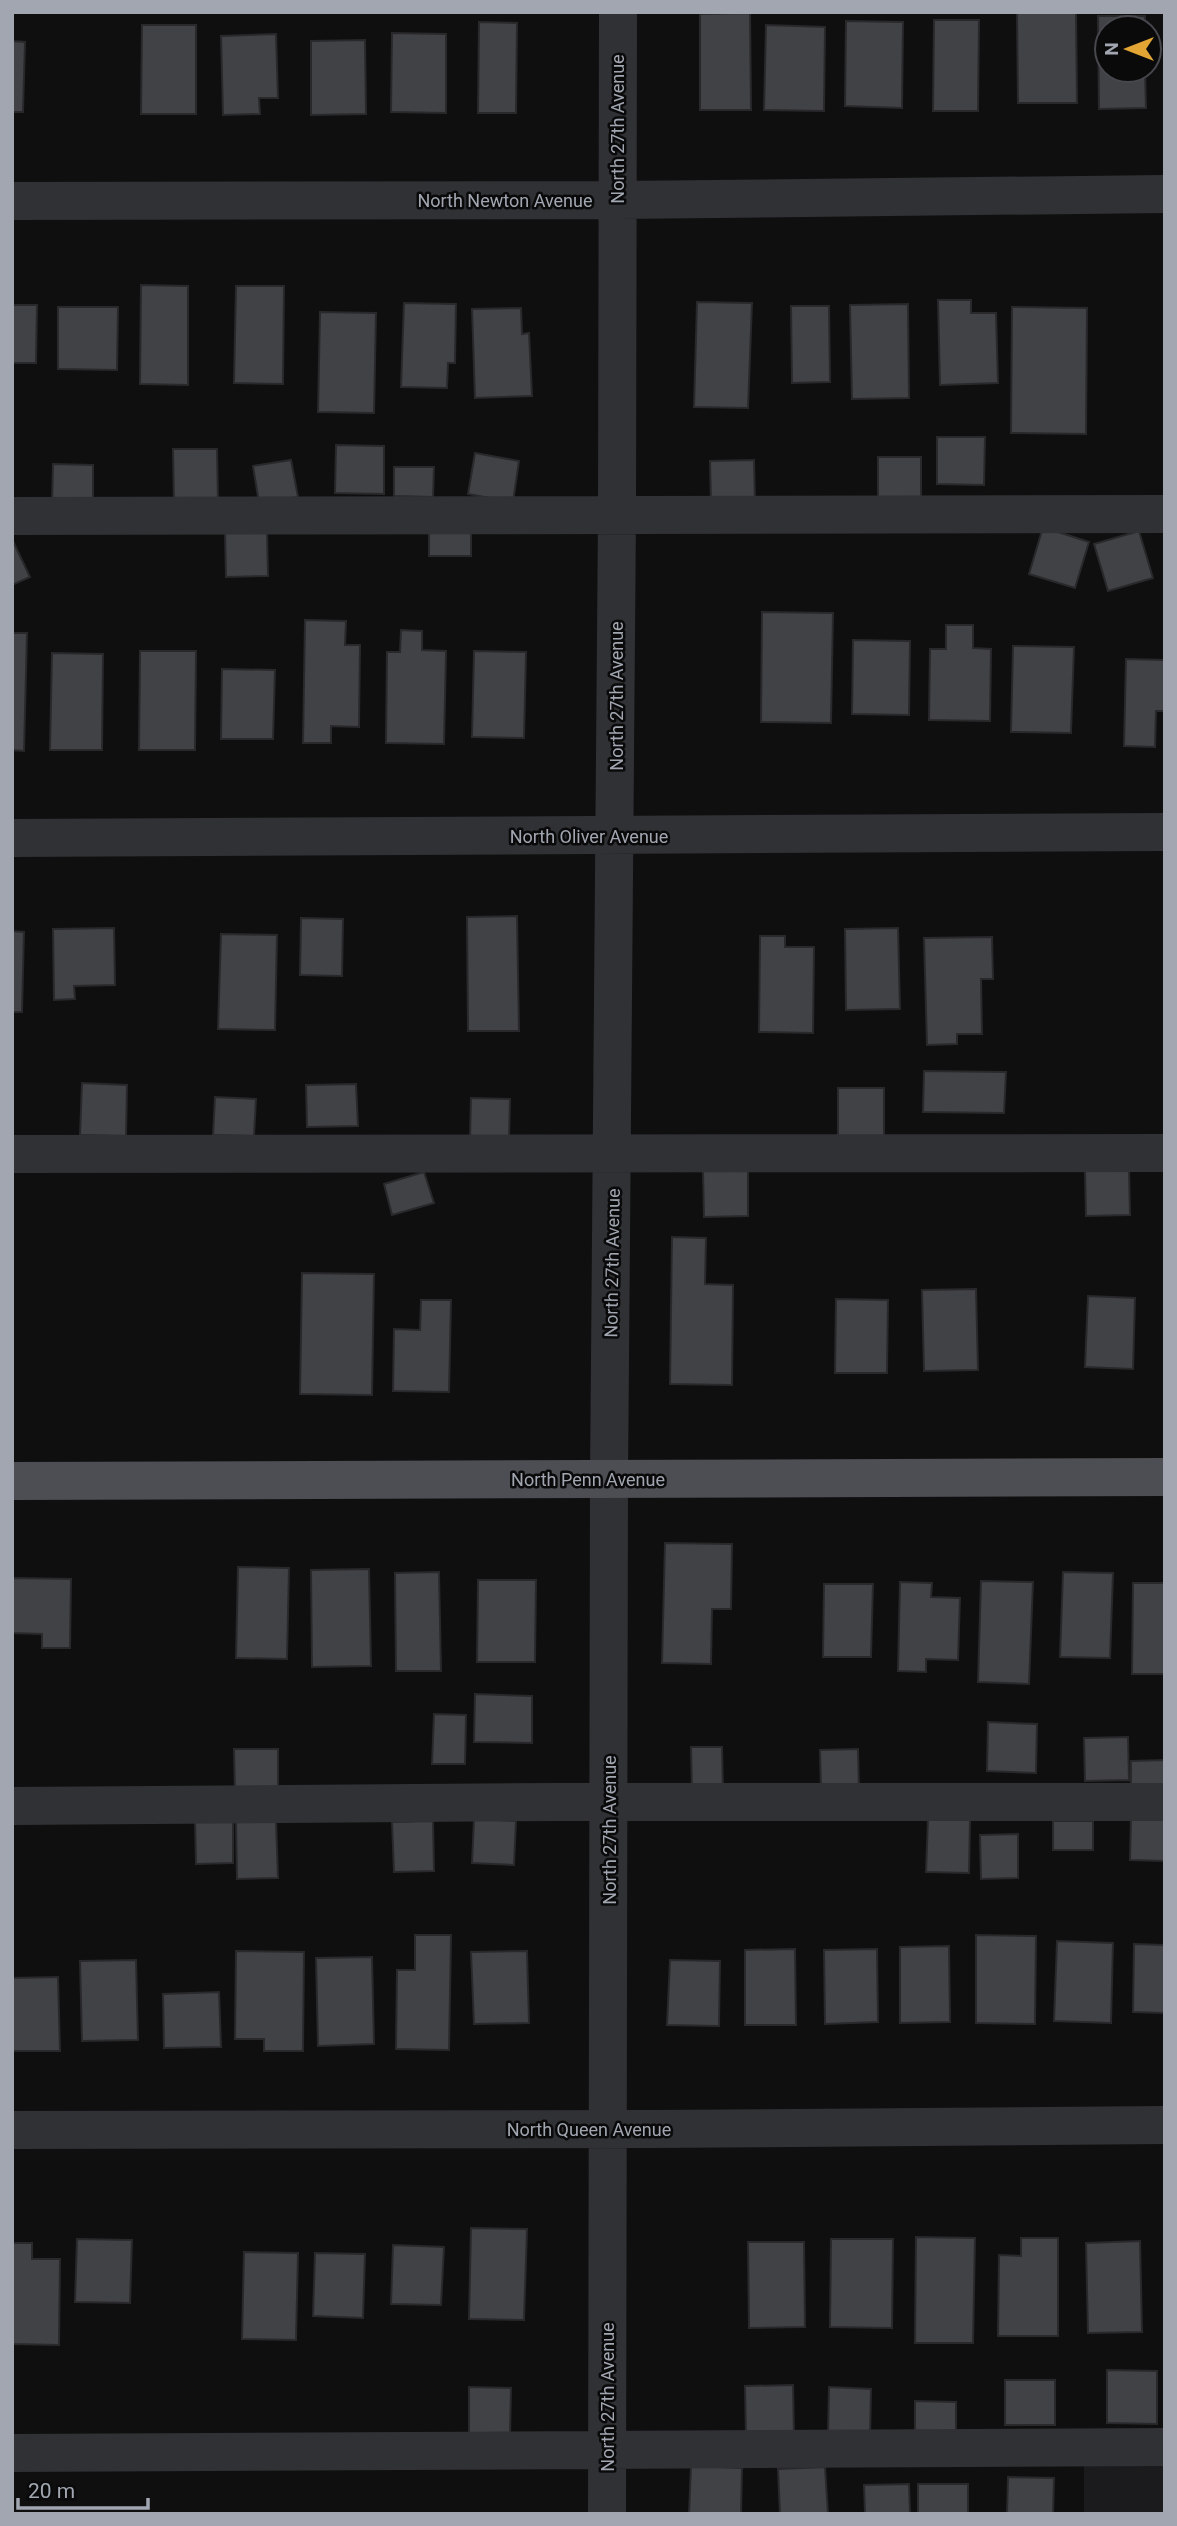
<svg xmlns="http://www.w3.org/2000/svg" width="1177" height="2526" viewBox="0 0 1177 2526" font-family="Roboto,sans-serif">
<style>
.built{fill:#1b1b1d}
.building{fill:#404246;stroke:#29292c;stroke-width:2}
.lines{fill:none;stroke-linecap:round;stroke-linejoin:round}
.minor{stroke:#303135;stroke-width:38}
.major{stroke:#4c4e53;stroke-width:38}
.labels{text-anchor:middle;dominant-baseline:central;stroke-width:5;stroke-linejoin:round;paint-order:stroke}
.street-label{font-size:18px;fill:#a1a6b0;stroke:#0a0a0b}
</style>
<rect width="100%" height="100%" fill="#0f0f10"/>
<path class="built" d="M1165,2432V2514H1084V2433Z"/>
<path class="building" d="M1017,12H1076L1077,103H1018Z
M750,13L751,110H700V14Z
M1098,16H1145V28H1107V70H1145L1146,108L1099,109Z
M934,20H979L978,111H933Z
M846,21L903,22L902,108L845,106Z
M479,22L517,23L516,113H478Z
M142,25H196V114H141Z
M766,25L825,27L824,111L764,110Z
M392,33L446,34V113L391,112Z
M276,34L278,98H259L260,114L223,115L221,36Z
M365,40L366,114L311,115V41Z
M12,41L25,42L23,112H12Z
M141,285L188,286V385L140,384Z
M236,286H284L283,384L234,383Z
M938,300H971V313H996L998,383L940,385Z
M697,302L752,303L748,408L694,407Z
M404,303L456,304L455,363H448L447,388L401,387Z
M908,304L909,398L852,399L850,305Z
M12,305H37L36,363H12Z
M791,306H829L830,382L792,383Z
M58,307H118L117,370L58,369Z
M1012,307L1087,308L1086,434L1011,433Z
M521,308L522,334L529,333L532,396L475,398L472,309Z
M320,312L376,313L374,413L318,412Z
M937,437H985L984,485L937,484Z
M336,445L384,446V494L335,493Z
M173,449H217L218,504L174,505Z
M475,453L519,461L513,502L468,494Z
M878,457H921V504L878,503Z
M291,460L298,497L259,503L253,466Z
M754,460L755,502L711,503L710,461Z
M53,464L93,465V505H52Z
M394,467H434L433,497L394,496Z
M1043,527L1089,542L1075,588L1029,574Z
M429,528H471V556H429Z
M267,531L268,576L226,577L225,532Z
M1139,531L1153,578L1108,591L1094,544Z
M12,539L30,577L12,585Z
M762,612L833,613L831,723L761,722Z
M305,620L346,621L345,645H360L359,727L331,726V743H303Z
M946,625H973V648L991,649L990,721L929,720L930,649H946Z
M401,630L422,631V650L446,651L444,744L386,743L387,652H400Z
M12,633H27L24,751L12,750Z
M853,640L910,641L909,715L852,714Z
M1013,646L1074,647L1071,733L1011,732Z
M140,651H196L195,750H139Z
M474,651L526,652L524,738L472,737Z
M52,653L103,654L102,750H50Z
M1126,659L1165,660V711H1156L1155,747L1124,746Z
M222,669L275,670L273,739H221Z
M517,916L519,1031H468L467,917Z
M301,918L343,919L342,976L300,975Z
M114,928L115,985L74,986L75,999L54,1000L53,929Z
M898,928L900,1009L846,1010L845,929Z
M12,931L24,932L22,1012H12Z
M221,934L277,935L275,1030L218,1029Z
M760,936H785V947H814L813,1033L759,1032Z
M992,937L993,979H981L982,1034H957V1044L927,1045L924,938Z
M924,1071L1006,1072L1004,1113L923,1112Z
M82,1083L127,1085L126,1136L80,1135Z
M356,1084L358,1126L307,1127L306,1085Z
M838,1088H884V1143H838Z
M215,1097L256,1099L254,1136L213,1135Z
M471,1098L510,1099L509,1139L470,1138Z
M1129,1169L1130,1215L1086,1216L1085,1170Z
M748,1170V1216L704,1217L703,1171Z
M424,1172L434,1203L392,1215L384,1184Z
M672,1237L706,1238L705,1284L733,1285L732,1385L670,1384Z
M302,1273L374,1274L372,1395L300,1394Z
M976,1289L978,1370L924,1371L922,1290Z
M1088,1296L1135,1298L1133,1369L1085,1367Z
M836,1299L888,1300L887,1373H835Z
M421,1300H451L449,1392L393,1391L394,1329L420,1330Z
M665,1543L732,1544L731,1609H712L711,1664L662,1663Z
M238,1567L289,1568L287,1659L236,1658Z
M369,1569L371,1666L312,1667L311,1570Z
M439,1572L441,1671H396L395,1573Z
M1063,1572L1113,1573L1110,1658L1060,1657Z
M12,1578L71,1579L70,1648H42V1634L12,1633Z
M478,1580H536L535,1662H477Z
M981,1581L1033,1582L1029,1684L978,1682Z
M900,1582L932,1583L931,1597L960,1598L958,1660L926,1659V1672L898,1671Z
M1133,1583H1165V1674H1132Z
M824,1584H873L871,1657H823Z
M475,1694L532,1696V1743L474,1742Z
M434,1714L466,1715L465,1764H432Z
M988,1722L1037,1724L1036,1773L987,1771Z
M1128,1737L1129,1780L1085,1781L1084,1738Z
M691,1747H722L723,1790L692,1791Z
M234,1749H278V1793L235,1794Z
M858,1749L859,1791L821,1792L820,1750Z
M1165,1760V1790H1131V1761Z
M1131,1817L1165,1818V1861L1130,1860Z
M474,1819L516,1821L514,1865L472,1863Z
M928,1819L970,1820L969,1873L926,1872Z
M195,1820H233V1863L196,1864Z
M276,1821L278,1878L237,1879L236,1822Z
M433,1821L434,1871L394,1872L392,1822Z
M1053,1821H1093V1850H1053Z
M1018,1834V1878L981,1879L980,1835Z
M415,1935H451L449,2050L396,2049L397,1970H415Z
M976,1935L1036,1936L1035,2024L976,2023Z
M1057,1941L1113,1943L1111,2023L1054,2021Z
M1134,1944L1165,1945V2013L1133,2012Z
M949,1946L950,2022L900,2023V1947Z
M795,1949L796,2025H745V1950Z
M877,1949L878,2022L825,2024L824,1950Z
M236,1951L304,1952L303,2051H264V2039H235Z
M527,1951L529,2023L474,2024L471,1952Z
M372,1957L374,2044L318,2046L316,1958Z
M136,1960L138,2040L82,2041L80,1961Z
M670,1960L720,1961L719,2026L667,2025Z
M58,1977L60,2051H12V1978Z
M219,1992L221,2047L164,2048L163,1994Z
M471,2228L527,2229L524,2320L469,2319Z
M916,2237L975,2238L973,2343H915Z
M1021,2238H1058V2336H998L999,2255L1021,2256Z
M77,2239L132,2240L130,2303L75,2302Z
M831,2239H893L892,2328L830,2327Z
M1140,2241L1142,2332L1088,2333L1086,2243Z
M748,2242H804L805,2327L749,2328Z
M12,2243H32V2259H60L59,2345L12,2344Z
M393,2245L444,2247L441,2305L391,2304Z
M244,2252L298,2253L296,2340L242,2339Z
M315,2253L365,2254L363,2318L313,2316Z
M1107,2370L1157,2371V2424L1107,2423Z
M1005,2380H1055V2425H1005Z
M793,2385L794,2435L746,2436L745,2386Z
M469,2387L511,2388L510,2435L469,2434Z
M829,2387L871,2389L870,2436L828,2435Z
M915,2401L956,2402V2437L915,2436Z
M691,2466L742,2468L741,2514H689Z
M825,2467L828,2514H780L778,2469Z
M1008,2477L1054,2478L1053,2514H1007Z
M909,2484L910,2514H865L864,2485Z
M918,2484H968V2514H918Z"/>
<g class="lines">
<path class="minor" d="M12,201L617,200L1165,194
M12,516L1165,514
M12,838L1165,832
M12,1154L1165,1153
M12,1806L558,1802H1165
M12,2130L653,2129L1165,2125
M12,2453L1165,2447
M607,2514L609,1478L617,515L618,12"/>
<path class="major" d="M12,1481L1165,1477"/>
</g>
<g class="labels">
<g class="street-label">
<text transform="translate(617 129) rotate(-90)">North 27th Avenue</text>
<text x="505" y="200">North Newton Avenue</text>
<text transform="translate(616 696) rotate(-90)">North 27th Avenue</text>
<text x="589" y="836">North Oliver Avenue</text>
<text transform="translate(612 1263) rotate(-89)">North 27th Avenue</text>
<text x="588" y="1479">North Penn Avenue</text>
<text transform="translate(609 1830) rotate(-90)">North 27th Avenue</text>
<text x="589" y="2129">North Queen Avenue</text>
<text transform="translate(607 2397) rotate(-90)">North 27th Avenue</text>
</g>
</g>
<rect width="1177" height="2526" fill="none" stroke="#a1a6b0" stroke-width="28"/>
<g transform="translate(1128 49) rotate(270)"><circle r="33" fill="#0a0a0b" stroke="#46484d" stroke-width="2"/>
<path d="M0-5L12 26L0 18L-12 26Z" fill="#e3a634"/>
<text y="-10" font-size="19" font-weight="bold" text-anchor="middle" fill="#a1a6b0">N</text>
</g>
<path d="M18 2498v10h130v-10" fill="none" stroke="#a1a6b0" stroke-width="3.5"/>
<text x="28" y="2498" font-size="21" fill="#a1a6b0" stroke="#0a0a0b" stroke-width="5" paint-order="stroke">20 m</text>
</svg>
